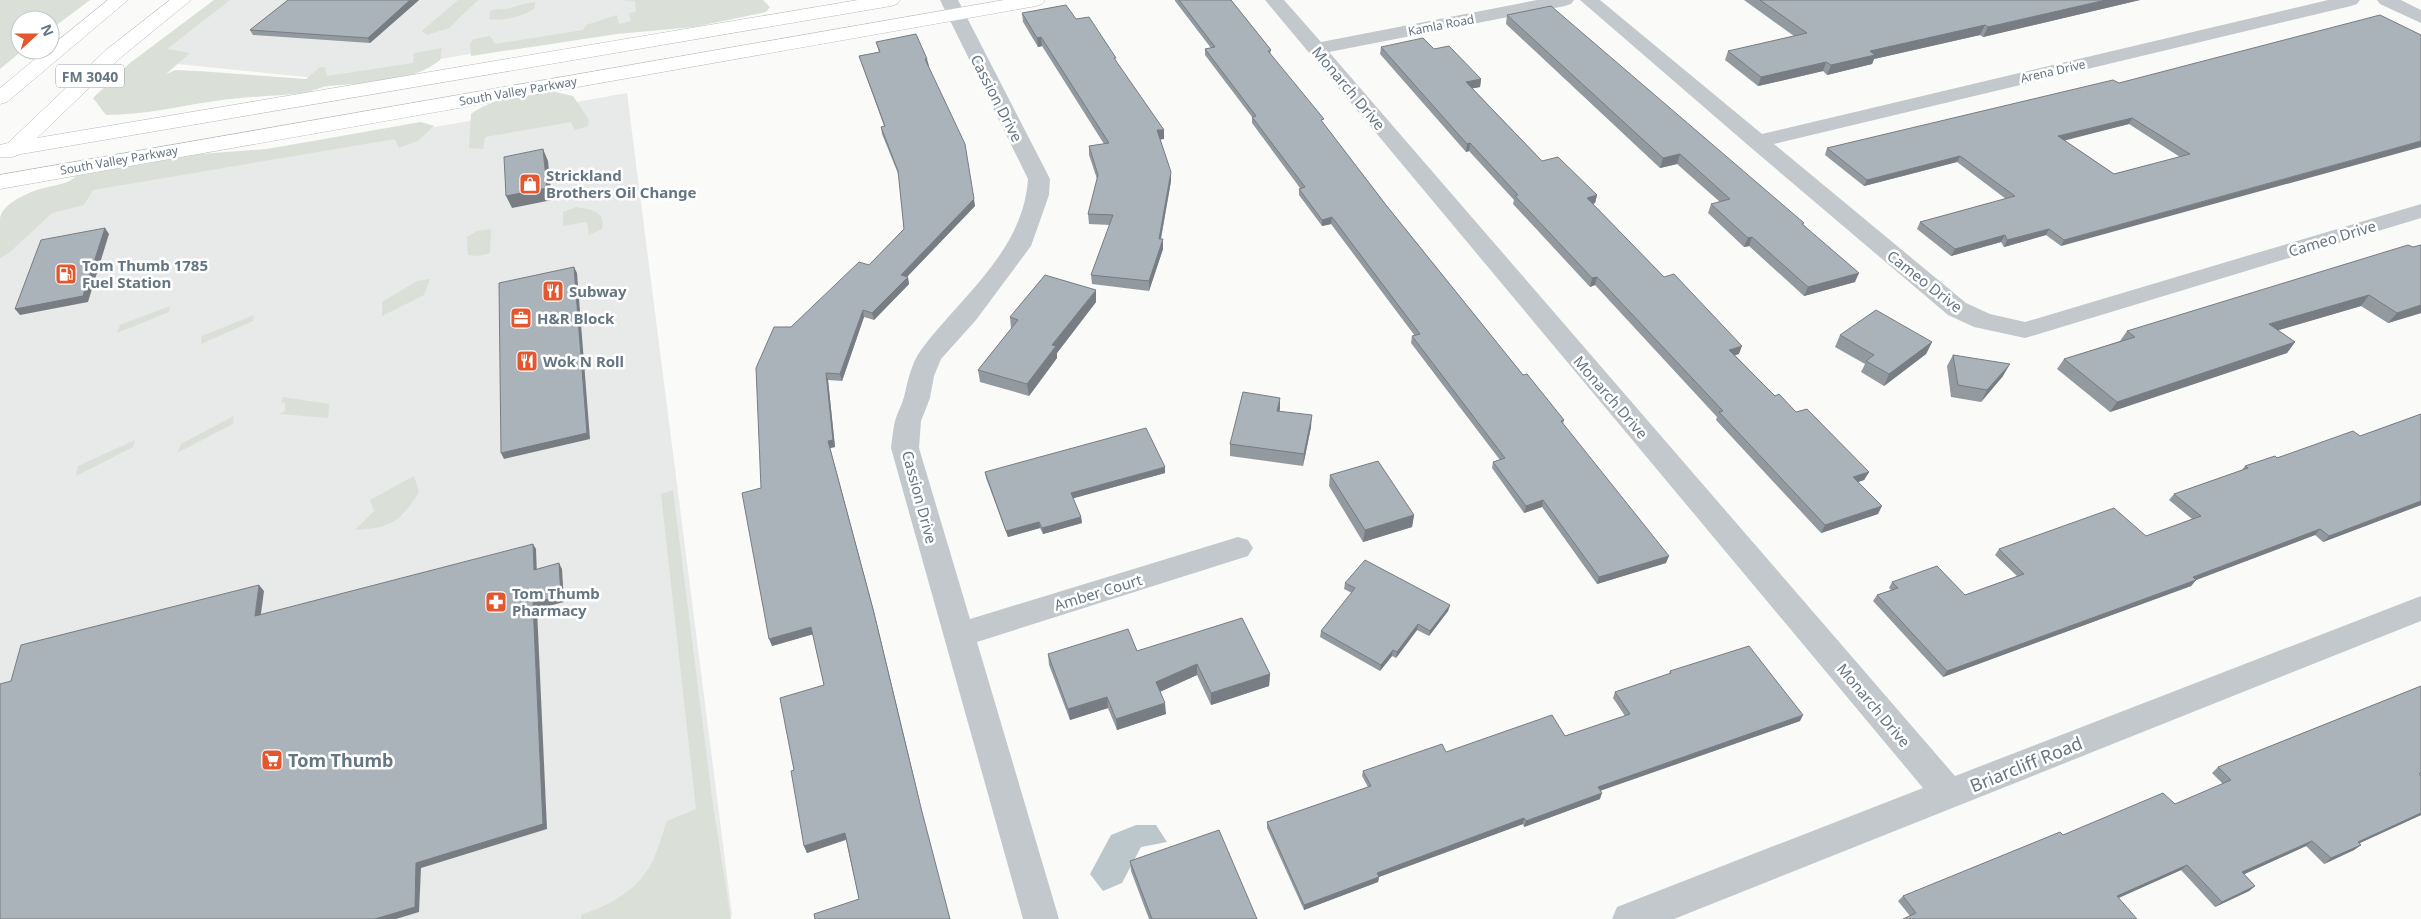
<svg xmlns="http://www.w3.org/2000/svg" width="2421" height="919" viewBox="0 0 2421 919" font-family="'Noto Sans',sans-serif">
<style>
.built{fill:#e8e9e9}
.green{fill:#dadfd7}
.water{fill:#bbc7cb}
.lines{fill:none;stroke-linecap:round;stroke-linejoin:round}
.major-casing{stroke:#b5babe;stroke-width:1}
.minor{fill:#c3c8cc;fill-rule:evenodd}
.major{fill:#fff;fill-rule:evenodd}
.wall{fill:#929a9f;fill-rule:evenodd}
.shaded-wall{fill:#777d82}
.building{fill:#aab3b9;stroke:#777d82;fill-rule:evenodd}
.labels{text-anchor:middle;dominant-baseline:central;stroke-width:5;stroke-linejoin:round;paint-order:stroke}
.far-street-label{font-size:12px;fill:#657683;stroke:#fff}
.shield{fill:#fff;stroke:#939fa8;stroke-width:1}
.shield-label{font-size:14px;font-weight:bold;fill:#657683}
.street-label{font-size:15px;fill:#657683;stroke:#fff}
.poi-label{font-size:15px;font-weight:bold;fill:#657683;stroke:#fff;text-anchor:start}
.near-poi-label{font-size:18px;font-weight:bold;fill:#657683;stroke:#fff;text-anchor:start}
.near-street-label{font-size:18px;fill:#657683;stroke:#fff}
</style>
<rect width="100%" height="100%" fill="#fafaf8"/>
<path class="built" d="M228,0H636L637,25L326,79L147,61Z
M627,93L732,915L719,919H0V233L83,189Z"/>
<path class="green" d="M0,0H90L50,30V20H20V50H23L0,69Z
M214,0H230L167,49L190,53L166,74L176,70L198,71L306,79L320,67H325L327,76L413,63L414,53L442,48L440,60C413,83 361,83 328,86C319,87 312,92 303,93C274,96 244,97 215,101C179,106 144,115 106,115L93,98L130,63Z
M458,0H478L449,28L427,35L422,31Z
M620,0H763L770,7L766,12L694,27L617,34L471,56L470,43L474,39L490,36L495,44L583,30L586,25C597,22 608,17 617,15L619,24L631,21L629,13L636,12L635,1Z
M535,2V8C524,16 503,22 489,19L490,11C496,8 500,10 506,9C516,7 525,3 535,2Z
M555,92L573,96L589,120L588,126L575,130L571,122L485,137L483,149L469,148L471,114C493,97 529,95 555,92Z
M421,122L434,126L418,141L399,148L395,139L93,190L84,205L52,213L9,253L0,258C0,245 0,230 0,218C3,202 33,190 48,187C59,184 68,184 76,176L201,154L267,149Z
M576,207C590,210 606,210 602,229L589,235L587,222L563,226V212Z
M491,229L490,253L478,256L468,255L467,237L477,231Z
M430,279L424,295L382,316V302L417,281Z
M170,306L169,312L117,333L120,325Z
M254,315L253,321L201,344L202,336Z
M283,397L329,404L328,418L280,414L285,411V402L281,403Z
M234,416L233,424L177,453L181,444Z
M135,440L133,447L76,476L78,466Z
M414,476L419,492C400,522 391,528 355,530L374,511L370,500Z
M673,490L713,806L731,919H581V915C608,906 637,891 651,864C658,851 662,835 667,821L696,809L661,494Z"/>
<path class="water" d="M1136,825H1156L1167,842L1141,847L1122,883L1103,891L1090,874L1111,835Z"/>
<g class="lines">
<g class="major-casing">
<path id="major" d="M108,0H128L7,102L0,104V88L46,50H50V47Z
M170,0H191L120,58L37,138L858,0H900L897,4L891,6L21,154L12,157H0V145L8,143L106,50Z
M1004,0H1045L1042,4L1036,6L0,189V175Z"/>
</g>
<path class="minor" d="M940,0H958L1050,179L1049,195L1031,246L976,320L941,359L934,376L930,398L921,421L919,448L970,619L1238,537L1248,540L1253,548L1248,556L977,642L1059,919H1023L891,448C892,439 893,430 895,421C897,413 902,405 904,397C908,380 911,364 921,350C961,296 1023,252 1028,179Z
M1265,0H1284L1321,42L1537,0H1574L1571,4L1565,6L1329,52L1955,776L2421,596V621L1674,919H1612L1617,907L1923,788Z
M1580,0H1600L1762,134L2328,0H2360L2357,4L2351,6L1774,144L1966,303L1990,314L2025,322L2421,204V218L2025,338L1974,327L1948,315L1749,146Z
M2377,0H2401L2421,10V23L2380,4Z"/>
<use href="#major" class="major"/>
</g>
<path class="wall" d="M288,0H419L370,43L253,35L250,30Z
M1175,0H1231L1271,50L1270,54L1386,205L1523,375L1564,420L1563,424L1666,563L1597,584L1542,507L1524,513L1492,468L1493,462L1500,460L1411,343L1412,336H1415L1331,224L1322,226L1299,195V189L1300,188L1252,123V117L1205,55V49L1211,48L1175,1Z
M1744,0H2140L1983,37L1980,35L1874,59L1872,64L1827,75L1823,71L1758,86L1725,60L1728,51L1794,36Z
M1022,13L1076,19L1116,61L1164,139H1160L1171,181L1161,239H1163V249L1149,291L1092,284L1091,275L1110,225L1089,224L1088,214L1097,179L1089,155V146L1104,144L1042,46L1038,47L1023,22Z
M1507,15L1804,225L1855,282L1804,296L1749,246L1744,247L1708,213L1711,204L1720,202L1677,164L1660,168L1506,24Z
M2421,35L2061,246L2046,235L2004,247L2001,242L1951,256L1917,229L1920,222L2006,199L1957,162L1864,186L1825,155L1827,148L2119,83ZM2129,124L2180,157L2114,174L2064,140Z
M876,42L929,66H928L975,206L907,277L909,284L874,320L864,317L842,381L828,380L835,447L830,448L875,616L859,899L846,840L807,853L804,846L794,770L824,685L813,634L772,646L761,488L791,327L869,265L904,229L899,176L882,134L881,127L884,126L861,62L859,56L879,52Z
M1381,47L1434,49L1481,79L1480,87L1472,88L1542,161L1597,195L1595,203L1593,204L1739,354L1735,355L1775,396L1796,412L1869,472L1864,480L1858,482L1878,514L1821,533L1716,420L1717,417L1595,285L1590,287L1513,204L1514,200L1469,151L1466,152L1380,54Z
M2421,245V313L2388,323L2361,306L2278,330L2295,342L2287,353L2110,412L2057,369L2064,359L2120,341L2127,331Z
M1096,302L1057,353V358L1029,396L980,382L978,370L1011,329L1010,317Z
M1840,335L1932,342L1926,354L1884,386L1861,372L1865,364L1835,347Z
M1953,355L2003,376L1981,402L1951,397L1947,366Z
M1279,411L1311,427L1303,466L1230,456V444Z
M2421,414V505L2323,542L2315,535L2196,580L2191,586L1943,677L1873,601L1877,595L1891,590L1889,588L1892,582L1965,595L2017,576L1995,555L1999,549L2146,536L2192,519L2169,500L2174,494L2242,470L2245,466L2360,436Z
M985,472L1165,473L1073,498L1081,517L1082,523L1043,534L1040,528L1008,537L986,478Z
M1330,475L1414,515L1412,527L1363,542L1329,486Z
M1345,583L1450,605L1448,611L1429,636L1417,630L1396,658L1392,656L1380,671L1320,637L1321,631L1352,593L1344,589Z
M1137,651L1270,674L1269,686L1211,705L1197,675L1160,692L1166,714L1117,730L1108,708L1070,720L1049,665L1048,654Z
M1670,671L1800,721L1600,791V799L1524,827L1523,824L1379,877L1378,882L1304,910L1267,828V822L1368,787L1362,776L1363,771L1565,736L1625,716L1613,698L1615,692L1669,674Z
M2421,686V815L2360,843L2361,845L2354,850L2324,864L2306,846L2244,874L2255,886L2249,891L2215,907L2181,870L2119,898L1910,916L1898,901L1903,896L2063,835L2175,804L2223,784L2212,773L2218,767Z
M1130,861L1257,919H1149L1131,871Z"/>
<path class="shaded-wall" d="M410,0H419L370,43L368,38Z
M2106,0H2140L1983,37L1988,27Z
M1985,25L1980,35L1874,59L1872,64L1827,75L1831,65L1870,51Z
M1041,37L1042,46L1038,47L1037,38Z
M925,59H927L929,66H926Z
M1826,62L1823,71L1758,86L1761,77Z
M1481,79L1480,87L1465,90L1466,82Z
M2132,118L2129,124L2055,143L2058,136Z
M1157,130H1164V139L1158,140Z
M2421,141V147L2061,246L2064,240Z
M1470,143L1469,151L1466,152L1467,144Z
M543,149L548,161L552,200L512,208L506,196Z
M1680,154L1677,164L1660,168L1663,158Z
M1960,156L1957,162L1864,186L1867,180Z
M1171,172V181L1159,248V239Z
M1597,195L1595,203L1585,206L1587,198Z
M974,199L975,206L902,282L901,275Z
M1332,217L1331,224L1322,226V220Z
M105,228L109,234L88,302L20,315L15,309Z
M2049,229L2046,235L2004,247L2007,240Z
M2005,235L2001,242L1951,256L1955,249Z
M1752,237L1749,246L1744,247L1748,238Z
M1163,239V249L1149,291V281Z
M574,267L577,273L590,439L504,459L501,453Z
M1859,273L1855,282L1804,296L1808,287Z
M908,277L909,284L874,320L872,313Z
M1597,277L1595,285L1590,287L1592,278Z
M1096,290V302L1057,353V358L1029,396L1027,384L1052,345Z
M2369,295L2361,306L2262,335L2269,324Z
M2421,305V313L2388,323L2397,313Z
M863,310L864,317L842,381L840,374Z
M1932,342L1926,354L1884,386L1889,374Z
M2295,342L2287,353L2110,412L2117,402Z
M1742,346L1739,354L1726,358L1729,350Z
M2010,364L2003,376L1981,402L1987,390Z
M826,373L828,380L835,447L830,448L875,616L923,815L828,441Z
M1280,398V409L1277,422V411Z
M1312,415L1311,427L1303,466L1304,454Z
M1165,467V473L1071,499V493Z
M1869,472L1864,480L1849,485L1853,477Z
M1543,500L1542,507L1524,513L1526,506Z
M2421,501V505L2323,542L2329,536Z
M1882,506L1878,514L1821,533L1825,525Z
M1414,515L1412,527L1363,542L1365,530Z
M1081,517L1082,523L1043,534L1042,528Z
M1039,522L1040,528L1008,537L1006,531Z
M2320,529L2315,535L2188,583L2193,577Z
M533,544L536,549L537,576L534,570Z
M1669,556L1666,563L1597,584L1599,577Z
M559,563L562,569L564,602L537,609L547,829L421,868L419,912L396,919H375L416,863L533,603Z
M2196,580L2191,586L1943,677L1947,671Z
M259,585L264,591L260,621L255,616Z
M1450,605L1448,611L1429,636L1430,631Z
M1418,624L1417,630L1396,658L1397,652Z
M811,627L814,634L772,646L769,639Z
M1393,650L1392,656L1380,671L1381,665Z
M1197,664V675L1157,693L1156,682Z
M1270,674L1269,686L1211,705V693Z
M1107,697L1108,708L1070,720L1068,709Z
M1165,703L1166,714L1117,730L1116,719Z
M1803,715L1800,721L1596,792L1598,787Z
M1602,793L1600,799L1524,827L1526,821Z
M2421,813V815L2351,847L2358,842Z
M1524,818L1523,824L1376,878L1377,873Z
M845,833L847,839L807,853L804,846Z
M2312,841L2306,846L2236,878L2242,872Z
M2361,845L2354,850L2324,864L2331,858Z
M2187,865L2181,870L2111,901L2117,896Z
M1379,877L1378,882L1304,910V905Z
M2255,886L2249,891L2215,907L2222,902Z"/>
<path class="building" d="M288,0H410L368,38L250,30Z
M1179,0H1231L1271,50L1268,51L1324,119L1321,120L1386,205L1523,375L1527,374L1564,420L1561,421L1669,556L1599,577L1543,500L1526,506L1493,462L1505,458L1412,336L1420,334L1332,217L1322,220L1299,189L1305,187L1252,117L1256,116L1205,49L1215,47Z
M1760,0H2106L1988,27L1985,25L1870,51L1875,55L1831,65L1826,62L1761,77L1728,51L1807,33Z
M1066,5L1076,19L1089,17L1116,58H1114L1164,130H1157L1171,172L1159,239H1163L1149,281L1091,275L1113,215L1088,214L1098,175L1089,146L1109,143L1041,37L1037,38L1022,13Z
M1551,6L1804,223L1802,224L1859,273L1808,287L1752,237L1748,238L1711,204L1730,199L1680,154L1663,158L1507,15Z
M2380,15L2421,35V141L2064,240L2049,229L2007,240L2005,235L1955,249L1920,222L2015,196L1960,156L1867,180L1827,148L2113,80L2119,83ZM2132,118L2190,154L2114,174L2058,136Z
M916,34L927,59H925L965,144L974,199L901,275L908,277L872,313L863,310L840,374L826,373L833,440L828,441L873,609L921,808L950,919H815L814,914L859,899L845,833L804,846L791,771L794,770L780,698L824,685L811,627L769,639L742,493L761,488L756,368L774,327H791L859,262L869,265L904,229L898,171L881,127L885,126L859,56L880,52L876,42Z
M1423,38L1434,49L1449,46L1481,79L1466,82L1542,161L1558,157L1597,195L1587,198L1664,277L1674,274L1742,346L1729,350L1775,396L1779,394L1796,412L1807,409L1869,472L1853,477L1882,506L1825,525L1719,412L1723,411L1597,277L1592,278L1515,196L1518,195L1470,143L1467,144L1381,47Z
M543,149L547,188L506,196L504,157Z
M105,228L83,296L15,309L41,240Z
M2408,245L2413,247L2421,245V305L2397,313L2369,295L2269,324L2295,342L2117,402L2064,359L2135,337L2127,331Z
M574,267L587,433L501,453L499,283Z
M1045,275L1096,290L1052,345L1056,346L1027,384L978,370L1018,320L1010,317Z
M1876,310L1932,342L1889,374L1866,361L1874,355L1840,335Z
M1953,355L2010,364L1987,390L1958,385Z
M1243,392L1280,398L1277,411L1312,415L1304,454L1230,444Z
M2421,414V501L2329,536L2320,529L2193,577L2196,580L1947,671L1877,595L1898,588L1892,582L1937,566L1965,595L2024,574L1999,549L2114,508L2146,536L2201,516L2174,494L2248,468L2245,466L2275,456L2277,458L2353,431L2360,436Z
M1146,428L1165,467L1071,493L1081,517L1042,528L1039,522L1006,531L985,472Z
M1378,461L1414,515L1365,530L1330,475Z
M533,544L534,570L559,563L561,596L533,603L543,824L416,863L415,907L375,919H0V684L11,681L21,645L259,585L255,616Z
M1365,560L1450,605L1430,631L1418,624L1397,652L1393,650L1381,665L1321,631L1355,588L1345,583Z
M1242,618L1270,674L1211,693L1197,664L1156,682L1165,703L1116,719L1107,697L1068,709L1048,654L1128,629L1137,651Z
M1749,646L1803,715L1598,787L1602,793L1526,821L1524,818L1377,873L1379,877L1304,905L1267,822L1371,786L1363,771L1442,744L1446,752L1552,715L1565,736L1630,714L1615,692L1671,673L1670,671Z
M2421,686V773L2419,774L2421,776V813L2358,842L2361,845L2331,858L2312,841L2242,872L2255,886L2222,902L2187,865L2117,896L2137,919H1903L1916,913L1903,896L2060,832L2063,835L2163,793L2175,804L2231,780L2218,767Z
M1219,830L1257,919H1152L1130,861Z"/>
<defs>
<g id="shop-square" transform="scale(1.125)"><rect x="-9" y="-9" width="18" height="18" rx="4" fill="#e4572e" stroke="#fff"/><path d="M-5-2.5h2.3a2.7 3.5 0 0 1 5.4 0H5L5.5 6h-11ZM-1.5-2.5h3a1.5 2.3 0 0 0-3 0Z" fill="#fff"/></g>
<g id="fuel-square" transform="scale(1.125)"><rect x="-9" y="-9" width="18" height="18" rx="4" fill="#e4572e" stroke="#fff"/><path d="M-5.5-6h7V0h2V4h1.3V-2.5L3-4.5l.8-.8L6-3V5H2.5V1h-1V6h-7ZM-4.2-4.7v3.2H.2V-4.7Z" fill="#fff"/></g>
<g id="restaurant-square" transform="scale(1.125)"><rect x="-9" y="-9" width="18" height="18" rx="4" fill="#e4572e" stroke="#fff"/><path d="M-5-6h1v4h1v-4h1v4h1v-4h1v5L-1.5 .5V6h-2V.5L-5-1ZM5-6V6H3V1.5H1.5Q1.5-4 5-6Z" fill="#fff"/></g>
<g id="office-square" transform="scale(1.125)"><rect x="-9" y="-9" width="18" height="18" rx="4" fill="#e4572e" stroke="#fff"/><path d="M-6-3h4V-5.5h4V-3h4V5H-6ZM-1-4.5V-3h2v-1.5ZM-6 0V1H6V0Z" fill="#fff"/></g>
<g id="pharmacy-square" transform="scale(1.125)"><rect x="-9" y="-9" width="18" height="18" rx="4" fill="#e4572e" stroke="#fff"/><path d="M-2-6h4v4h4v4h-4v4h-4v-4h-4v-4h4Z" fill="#fff"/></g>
<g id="supermarket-square" transform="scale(1.125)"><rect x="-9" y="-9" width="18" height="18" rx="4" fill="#e4572e" stroke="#fff"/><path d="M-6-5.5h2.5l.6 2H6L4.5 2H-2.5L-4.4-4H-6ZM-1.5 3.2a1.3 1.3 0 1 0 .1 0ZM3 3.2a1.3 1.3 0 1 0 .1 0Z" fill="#fff"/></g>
</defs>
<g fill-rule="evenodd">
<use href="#shop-square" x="530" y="184"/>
<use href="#fuel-square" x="66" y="274"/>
<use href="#restaurant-square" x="553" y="291"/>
<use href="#office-square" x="521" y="318"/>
<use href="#restaurant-square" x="527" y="361"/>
<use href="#pharmacy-square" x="496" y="602"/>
<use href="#supermarket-square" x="272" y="760"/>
</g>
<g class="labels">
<g class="far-street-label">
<text transform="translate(1441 25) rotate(-11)">Kamla Road</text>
<text transform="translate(2053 71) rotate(-13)">Arena Drive</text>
<text transform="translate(518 91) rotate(-10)">South Valley Parkway</text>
<text transform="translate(119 160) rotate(-10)">South Valley Parkway</text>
</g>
<rect class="shield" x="56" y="64.5" width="68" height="23" rx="4"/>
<g class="shield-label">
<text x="90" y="76">FM 3040</text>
</g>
<g class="street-label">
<text transform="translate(1349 88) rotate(50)">Monarch Drive</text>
<text transform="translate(997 98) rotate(63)">Cassion Drive</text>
<text transform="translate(2332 238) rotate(-17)">Cameo Drive</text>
<text transform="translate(1925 281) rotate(38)">Cameo Drive</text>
<text transform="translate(1611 397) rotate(49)">Monarch Drive</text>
<text transform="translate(920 497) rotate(75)">Cassion Drive</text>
<text transform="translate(1098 592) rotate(-17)">Amber Court</text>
<text transform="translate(1874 705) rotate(50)">Monarch Drive</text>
</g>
<g class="poi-label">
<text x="546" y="175">Strickland<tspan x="546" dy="17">Brothers Oil Change</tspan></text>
<text x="82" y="265">Tom Thumb 1785<tspan x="82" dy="17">Fuel Station</tspan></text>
<text x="569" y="291">Subway</text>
<text x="537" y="318">H&amp;R Block</text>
<text x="543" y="361">Wok N Roll</text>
<text x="512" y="593">Tom Thumb<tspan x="512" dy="17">Pharmacy</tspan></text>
</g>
<g class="near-poi-label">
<text x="288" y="760">Tom Thumb</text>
</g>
<g class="near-street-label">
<text transform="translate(2026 764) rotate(-22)">Briarcliff Road</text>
</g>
</g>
<g transform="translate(35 35) rotate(69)"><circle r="24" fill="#ffffff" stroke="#c1c8cd"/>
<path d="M0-4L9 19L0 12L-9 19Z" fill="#e4572e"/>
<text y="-8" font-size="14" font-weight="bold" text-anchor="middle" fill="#657683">N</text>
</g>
</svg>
